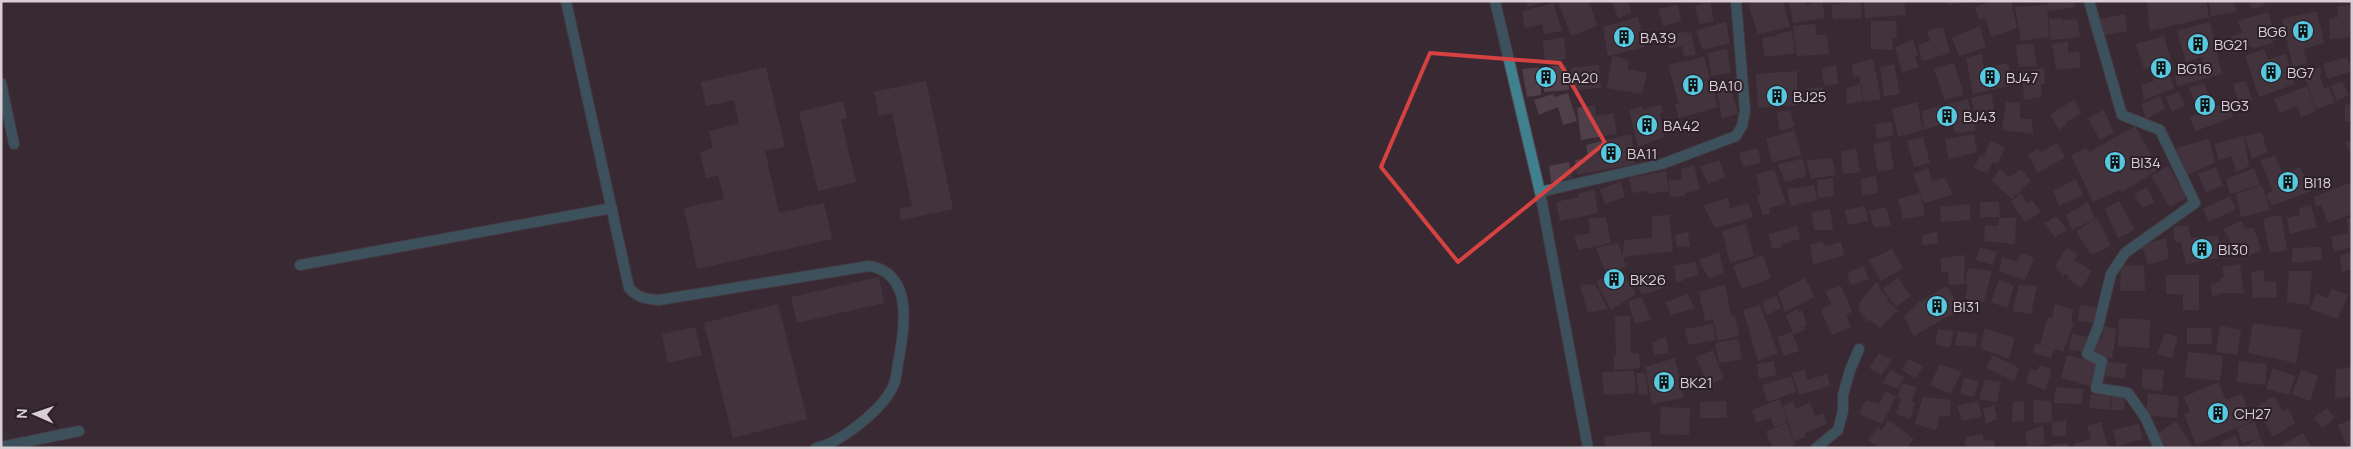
<svg xmlns="http://www.w3.org/2000/svg" width="2353" height="449" viewBox="0 0 2353 449" font-family="Manrope,sans-serif">
<style>
.building{fill:#4f3f49}
.lines{fill:none;stroke-linecap:round;stroke-linejoin:round}
.service-casing{stroke:#554750;stroke-width:12}
.minor-casing{stroke:#554750;stroke-width:12}
.service{stroke:#40818f;stroke-width:10}
.minor{stroke:#40818f;stroke-width:10}
.marked{fill:none;stroke:#d64142;stroke-width:4;stroke-linejoin:round}
.labels{text-anchor:middle;dominant-baseline:central;stroke-width:4;stroke-linejoin:round;paint-order:stroke}
.poi-label{font-size:15px;fill:#d8ced4;stroke:#2e2029;text-anchor:start}
</style>
<rect width="100%" height="100%" fill="#382933"/>
<path class="building" d="M1526,1H1544V2L1528,7Z
M1558,1H1589L1597,26L1571,36Z
M1612,1H1628L1631,13L1618,18Z
M1758,1H1783L1790,27L1758,34L1748,4Z
M1789,1H1805V6L1822,1L1825,18L1793,23Z
M1861,1L1862,18L1833,19L1831,5Z
M1864,1H1904L1906,15L1865,18Z
M1948,1H1966V2L1948,5Z
M1987,1H2011L2017,28L1991,37L1986,19H1979L1975,7L1987,3Z
M2047,1H2074L2075,7L2048,11Z
M2147,1H2206L2209,17L2150,31Z
M2209,1H2234L2236,12L2211,16Z
M2250,1H2264L2265,6L2251,9Z
M1710,2L1714,21L1699,24L1695,6Z
M1553,3L1562,31L1544,34L1542,24L1525,28L1522,11Z
M1678,5L1681,21L1663,26L1658,9Z
M2047,5L2049,37L2021,41L2015,7Z
M2352,5V37L2330,39L2329,19L2338,17V6Z
M2317,11L2324,43L2303,49L2308,63L2293,67L2282,19Z
M2268,12L2277,40H2272L2274,43L2253,48L2251,46L2232,50L2230,37L2242,33L2238,21Z
M2125,14L2127,31L2104,35L2100,19Z
M1638,17L1645,47L1608,56L1603,27Z
M2062,18V20L2077,19L2080,37L2050,40L2049,19Z
M1871,21H1896L1897,36L1892,39L1893,50L1871,49Z
M1726,22L1730,43L1703,50L1696,30Z
M2208,22L2210,23L2222,74L2177,86L2175,75L2191,72L2200,67L2202,72L2204,71L2202,57L2186,62L2177,31Z
M1815,24L1817,35H1827L1829,54L1797,56L1793,26Z
M1980,26L1986,47L1959,56L1952,38Z
M1943,27L1950,53L1922,61L1918,45L1930,41L1927,31Z
M1792,31L1795,53L1765,57L1762,38L1777,36V34Z
M1683,32L1691,33L1696,55L1684,56L1682,46L1669,49L1668,36Z
M2164,36L2173,68L2168,70L2174,88L2144,100L2141,85L2154,81L2150,68L2144,69L2136,44Z
M1564,37L1566,59L1545,63L1543,41Z
M1913,40L1918,55L1915,57L1919,67L1902,72L1895,47Z
M2068,41V53L2079,52L2081,67L2056,70L2052,44Z
M2033,44L2037,66L2019,67L2016,45Z
M1727,49L1731,73L1711,76L1708,53Z
M2264,49L2268,60L2286,54L2295,84L2259,97L2245,56Z
M1982,54L1984,68L2008,63L2013,85L1973,94L1966,58Z
M1612,56L1629,60L1628,69L1647,73L1642,94L1607,88Z
M1704,57L1718,107L1679,118L1675,104H1679L1668,65Z
M2347,57L2352,71L2328,79L2323,64Z
M1873,59L1881,99L1864,102L1859,76L1853,77L1852,64Z
M1954,63L1964,95L1944,100L1934,68Z
M1894,64L1900,94L1884,96L1880,67Z
M1567,65L1569,90L1544,92V84H1541V95L1527,97L1522,69Z
M1599,65L1601,88L1572,90L1571,68Z
M1836,65L1838,84L1824,86L1822,68Z
M766,67L785,147L765,151L779,213L824,203L832,239L697,269L684,208L724,199L718,176L706,178L700,152L713,148L709,131L739,124L734,100L706,106L701,82Z
M2320,67L2322,73L2319,74L2324,88L2329,87L2335,103L2316,109L2303,72Z
M2044,68L2045,84H2041L2042,97L2024,100L2022,71Z
M1797,71V105L1758,108L1756,74Z
M926,81L953,209L901,220L899,209L912,206L892,113L879,116L874,92Z
M2246,81L2252,100L2239,104L2233,84Z
M2342,81L2349,95L2337,101L2331,86Z
M2204,83L2214,107L2229,102L2233,117L2196,131L2189,117L2200,113L2189,88Z
M1860,84L1863,101L1847,104L1846,88Z
M1730,85L1738,114L1722,118L1716,88Z
M2307,86L2316,111L2301,117L2297,106L2280,113L2274,99Z
M1823,87V104H1807L1806,89Z
M2179,92L2185,105L2172,112L2166,97Z
M1568,93L1577,121L1563,125L1558,107L1539,115L1534,100L1553,94L1554,97Z
M1991,93L1995,114L1976,118L1971,98Z
M2160,96L2165,109L2146,119L2141,104Z
M1968,99L1976,131L1955,133L1952,121L1924,130L1922,111Z
M2074,100L2082,113L2065,123L2067,124L2059,130L2050,114Z
M843,101L847,118L841,120L856,182L818,191L799,112Z
M1917,102L1923,130L1898,137L1892,109Z
M2006,102L2020,103V119H2032L2033,134L2002,130Z
M2352,104V121L2345,122V105Z
M1595,105L1596,116L1613,113L1617,134L1581,140L1577,108Z
M1661,105L1663,112L1660,114L1664,137L1638,147L1629,110L1642,106L1643,109Z
M1790,110L1795,126L1780,131L1777,112Z
M2104,110L2114,133L2100,140L2088,118Z
M1892,121L1893,135L1877,139L1875,124Z
M2135,126L2159,169L2122,192L2120,190L2093,202L2071,155L2086,148L2090,152Z
M1794,130L1802,155L1772,162L1766,139Z
M2262,132L2267,152L2252,159L2245,136Z
M1631,134L1635,164L1577,175L1575,160L1588,158L1586,145Z
M1974,134L1977,152L1949,159L1945,139Z
M2244,136L2249,166L2236,172L2232,156L2219,160L2214,144Z
M1923,137L1930,163L1914,167L1907,141Z
M2209,139L2215,163L2186,175L2176,148Z
M2352,140V158L2345,142Z
M1889,141L1894,169L1878,172L1873,144Z
M1990,141L2005,147L1998,163L1993,162L1987,173L1974,168L1980,155L1984,156Z
M2057,143L2065,157L2038,173L2028,155L2038,149L2040,153Z
M1758,148L1761,163L1743,167L1739,153Z
M1856,149L1860,172L1843,174L1841,152Z
M2275,156L2283,174L2300,167L2311,191L2271,206L2266,194L2273,191L2260,160Z
M1832,158L1836,175L1811,179L1806,161Z
M1803,159L1806,176L1785,182L1778,164Z
M1719,160L1725,177L1708,184L1700,166Z
M1569,162L1572,178L1551,182L1549,166Z
M1694,165L1700,190L1685,193V196L1670,197L1669,180H1682L1681,169Z
M2168,166L2187,197L2170,207L2151,176Z
M2216,167L2223,186L2206,192L2198,174Z
M1928,168L1932,181L1945,178L1953,195L1924,203L1913,174Z
M2254,168L2260,185L2230,194L2226,179Z
M1774,169L1786,203L1769,208L1770,213L1763,216L1757,196L1761,194L1756,174Z
M2000,169L2009,177L2021,169L2031,181L2012,199L1991,180Z
M1666,171L1669,191L1648,194V191L1632,193L1629,178Z
M1876,176L1878,193L1862,196L1861,179Z
M1833,178L1834,196L1818,198L1817,180Z
M2076,179L2083,195L2059,206L2053,191Z
M1621,182L1625,197L1605,204L1600,189Z
M2352,182V214L2328,223L2321,205L2316,206L2314,197Z
M1814,185L1817,200L1791,206L1787,189Z
M2262,185L2270,210L2241,217L2236,194Z
M2147,187L2154,202L2142,208L2134,194Z
M1594,189L1598,213L1560,221L1556,202L1578,197V194Z
M1920,193L1925,215L1903,219L1898,199Z
M2021,193L2028,204L2032,200L2041,212L2025,222L2011,202Z
M2230,196L2236,209L2209,222L2203,209Z
M1728,198L1730,208L1748,204L1754,217L1715,228L1703,205Z
M2119,201L2135,230L2118,238L2105,209Z
M1980,202H1999L2000,217H1980Z
M2088,202L2095,219L2072,230L2066,215Z
M1969,204L1971,220L1941,222L1940,207Z
M2311,205L2317,227L2290,234L2287,218L2300,215L2299,208Z
M1865,206L1868,221L1848,225L1845,210Z
M1886,207L1891,225L1874,228L1869,211Z
M1830,209L1833,230H1814L1812,212Z
M1669,215L1673,251L1623,257L1624,240L1652,238V216Z
M2281,215L2287,250L2270,253L2263,219Z
M2056,216L2067,230L2055,237L2044,224Z
M1606,217L1611,243L1579,250L1574,236L1590,233L1588,219Z
M1999,218H2016L2015,244L1984,241L1985,225L1998,226Z
M2097,218L2111,245L2095,254H2090L2076,231Z
M2347,218H2352V247L2334,252L2331,237L2348,233Z
M2242,221L2245,229L2254,228L2261,250L2248,256L2245,244L2232,249L2229,238L2223,229Z
M1746,224L1754,256L1730,263L1722,231Z
M2188,225L2191,238L2218,236L2222,257L2186,264L2181,242H2175L2173,227Z
M1797,226L1800,239L1782,244V247L1772,249L1769,234Z
M1688,232L1690,246L1677,247L1675,235Z
M1937,232L1938,244L1922,245V235Z
M2166,238L2169,258L2148,265L2142,245Z
M1822,241L1825,246L1841,242L1844,256L1813,264L1810,245Z
M1618,243L1626,266L1620,268L1636,294L1611,310L1596,282L1607,275L1596,248Z
M2322,247L2321,260L2292,263L2293,248Z
M1980,248L1997,252L1993,265L1976,260Z
M2067,248L2078,254L2074,260L2092,271L2081,288L2067,278L2069,276L2066,274L2063,276L2055,266Z
M1892,249L1903,268L1881,281L1869,260Z
M1719,252L1724,272L1709,279L1699,260Z
M2352,252V269L2342,272L2340,256Z
M2021,253L2034,258L2025,280L1999,271L2002,257L2017,262Z
M1763,255L1771,278L1742,289L1733,266Z
M1965,255L1964,284L1949,285L1948,272H1941V258Z
M1696,262L1698,275L1683,279V281H1676L1674,266Z
M2240,264L2244,293H2224L2212,296L2211,284L2220,282V278L2224,276L2222,267Z
M2121,265L2144,266L2145,291H2120Z
M1863,266L1869,279L1851,285L1847,273Z
M1968,268L1992,271L1984,302L1965,299L1968,284L1965,283Z
M2263,270L2265,282L2276,281L2277,297L2253,298L2251,272Z
M2289,271H2312L2309,305L2287,302Z
M1658,274L1663,288L1642,295L1636,281Z
M2166,275H2199V310H2183V294H2166Z
M879,277L884,303L797,323L791,297Z
M1805,278L1815,297L1785,312L1778,292Z
M1898,278L1911,296L1896,307L1883,289Z
M1999,279L2014,286L2007,308L1991,302Z
M1876,282L1880,285L1878,288L1889,299L1887,301L1898,310L1880,328L1870,320L1868,322L1858,310L1860,305L1859,303Z
M1595,284L1608,309L1588,313L1580,285Z
M1725,285L1731,316H1735L1739,336L1718,341L1713,319L1705,321L1699,292Z
M2019,285L2037,286L2031,314L2013,311Z
M1841,286L1852,311L1846,316L1851,327L1832,335L1821,310L1831,303L1825,291Z
M1947,286L1962,311L1947,317L1914,336L1904,317L1919,302Z
M2332,289L2348,295L2338,319L2310,309L2316,293L2327,298Z
M1688,294L1694,308L1671,315L1665,302Z
M1776,296L1781,308L1766,315L1762,302Z
M1642,297L1651,320L1635,324L1628,301Z
M778,304L807,419L733,438L704,323Z
M2055,304L2073,309L2071,322L2074,323L2063,352L2054,349L2051,358L2033,353L2035,343L2052,349L2040,344L2048,317L2052,318Z
M1760,305L1778,353L1758,361L1743,310Z
M2080,305L2097,308L2095,323L2078,321Z
M1797,309L1799,312L1802,310L1807,325L1804,326L1805,330L1793,334L1786,315Z
M1615,316H1630L1631,354L1639,353L1640,368L1614,370V355H1616Z
M2119,318L2150,320L2149,348L2118,346Z
M2253,323L2302,330L2296,363L2248,353Z
M1713,324L1716,340L1689,345L1685,329Z
M2104,326L2117,329L2112,358L2091,354L2094,338L2102,339Z
M2220,326L2241,330L2237,355L2216,352Z
M695,327L702,355L668,363L662,334Z
M1985,328L2015,338L2009,359L1980,348Z
M2187,328H2211L2212,344H2187Z
M1938,329L1954,331L1950,348L1935,344Z
M1958,331L1977,334L1975,347L1955,345Z
M1792,332L1799,351L1784,356L1777,337Z
M2165,333L2178,337L2172,358L2157,354Z
M2072,334L2088,337L2085,352L2069,350Z
M1666,337L1669,353L1654,355L1652,342Z
M1738,339L1742,359L1719,363L1715,343Z
M1713,350L1724,379L1708,385L1696,357Z
M2188,352L2223,356L2220,381L2185,377Z
M1879,353L1892,360L1881,375L1869,368Z
M1993,355L2019,368L2014,381L1986,368Z
M2067,355L2097,363L2091,386L2061,378Z
M1675,358L1684,398L1652,404L1645,367Z
M1909,359L1923,367L1915,378L1902,370Z
M1774,361L1776,375L1759,379L1757,364Z
M2105,361L2127,364L2124,379L2103,375Z
M2239,361L2267,364L2265,385L2237,382Z
M1940,364L1962,372L1950,394L1930,385Z
M2040,365L2052,369L2045,390L2026,383L2030,369L2037,370Z
M2351,367V397L2335,398L2336,369Z
M2273,368L2295,376L2289,395L2266,389Z
M2142,369L2164,370L2162,391L2142,388Z
M1805,370L1807,380L1827,374L1830,386L1799,395L1792,373Z
M1890,370L1904,377L1898,389L1883,383Z
M2301,370L2318,376L2310,401L2292,394Z
M1634,371L1636,393L1604,395L1602,372Z
M1636,373H1645L1648,394L1639,395Z
M1791,376L1796,392L1767,402L1762,385Z
M1964,378L1979,381L1974,397L1960,393Z
M1985,379L2001,382L1997,402L1979,399Z
M2218,382L2226,400L2242,394L2253,421L2196,445L2184,414L2190,412L2184,397Z
M1902,383L1917,387L1912,401L1915,403L1910,419L1896,414L1901,399L1897,398Z
M2056,387L2084,389L2081,404L2054,403Z
M1886,391L1896,397L1882,424L1859,414L1866,400L1879,404Z
M2148,393L2179,397L2177,418L2146,415Z
M2091,394L2111,396L2110,410L2089,408Z
M2112,396L2125,397L2124,410H2111Z
M2274,396L2283,411L2288,408L2295,423L2273,437L2256,407Z
M1923,397L1951,400L1950,416H1940L1936,430L1915,424Z
M1780,399L1787,422L1774,427L1771,418L1756,423L1752,410Z
M2033,400L2051,401L2052,422L2034,423Z
M1726,401L1727,418H1700V402Z
M1793,401L1796,409L1810,402L1815,416L1823,413L1827,424L1805,433L1806,437L1794,441L1783,406Z
M1978,401L1982,416L1962,421L1957,406Z
M2013,401L2024,402V421L2012,422Z
M1994,405L1997,419L1986,424L1983,409Z
M1661,407L1690,408L1689,435L1660,434Z
M2327,408L2335,418L2322,428L2314,418Z
M2352,419V448H2347L2338,425Z
M1888,420L1914,439L1907,448H1879L1868,440L1878,427L1881,431Z
M2067,420L2065,436L2052,435V422Z
M2176,421L2193,447L2192,448H2167L2157,434Z
M2101,422L2108,448H2075L2074,444L2091,439L2087,426Z
M2255,422L2260,438L2266,448H2240L2260,438L2242,443L2237,428Z
M1787,423L1795,445L1787,448H1772L1766,431Z
M2139,424L2143,439L2117,446L2113,430Z
M2043,425L2045,444L2028,448L2025,432Z
M1650,431L1652,448H1606L1604,437Z
M2303,433L2312,448H2282L2281,446Z
M1982,434L1984,441L1993,439L1996,448L1965,446L1966,437Z
M2236,435L2240,448H2223L2221,442Z
M2067,443L2069,448H2053L2052,445Z"/>
<g class="lines">
<g class="service-casing">
<path id="service" d="M566,1L629,288C638,298 645,299 659,300L869,266C913,273 905,326 899,358C897,366 897,376 894,384C885,408 840,443 816,448
M1,83L14,144
M300,265L612,208
M1,447L79,431"/>
</g>
<g class="minor-casing">
<path id="minor" d="M1495,1L1540,192L1588,448
M2089,1L2122,115L2160,130L2195,203L2125,253L2111,274L2098,327L2087,354L2102,361L2096,388L2128,393L2145,417L2159,448
M1540,192L1662,164L1736,136L1742,126L1745,111L1736,1
M1816,448L1838,430L1843,411V395L1850,370L1859,349"/>
</g>
<use href="#service" class="service"/>
<use href="#minor" class="minor"/>
</g>
<path d="M0 0H2353V449H0ZM1430,53L1560,63L1605,143L1458,262L1381,167Z" fill="#382933" fill-opacity=".55" fill-rule="evenodd"/>
<path class="marked" d="M1430,53L1560,63L1605,143L1458,262L1381,167Z"/>
<defs>
<g id="building-disc" transform="scale(1.125)"><circle r="9.5" fill="#56c9e1" stroke="#2e2029"/><path d="M-4-6H4V6H1V3H-1V6H-4ZM-2.5-4.3h1.7v1.8h-1.7ZM.8-4.3h1.7v1.8H.8ZM-2.5-1h1.7V.8h-1.7ZM.8-1h1.7V.8H.8Z" fill="#111"/></g>
</defs>
<g fill-rule="evenodd">
<use href="#building-disc" x="2303" y="31"/>
<use href="#building-disc" x="1624" y="37"/>
<use href="#building-disc" x="2198" y="44"/>
<use href="#building-disc" x="2161" y="68"/>
<use href="#building-disc" x="2271" y="72"/>
<use href="#building-disc" x="1546" y="77"/>
<use href="#building-disc" x="1990" y="77"/>
<use href="#building-disc" x="1693" y="85"/>
<use href="#building-disc" x="1777" y="96"/>
<use href="#building-disc" x="2205" y="105"/>
<use href="#building-disc" x="1947" y="116"/>
<use href="#building-disc" x="1647" y="125"/>
<use href="#building-disc" x="1611" y="153"/>
<use href="#building-disc" x="2115" y="162"/>
<use href="#building-disc" x="2288" y="182"/>
<use href="#building-disc" x="2202" y="249"/>
<use href="#building-disc" x="1614" y="279"/>
<use href="#building-disc" x="1937" y="306"/>
<use href="#building-disc" x="1664" y="382"/>
<use href="#building-disc" x="2218" y="413"/>
</g>
<g class="labels">
<g class="poi-label">
<text x="2287" y="31" text-anchor="end">BG6</text>
<text x="1640" y="37">BA39</text>
<text x="2214" y="44">BG21</text>
<text x="2177" y="68">BG16</text>
<text x="2287" y="72">BG7</text>
<text x="1562" y="77">BA20</text>
<text x="2006" y="77">BJ47</text>
<text x="1709" y="85">BA10</text>
<text x="1793" y="96">BJ25</text>
<text x="2221" y="105">BG3</text>
<text x="1963" y="116">BJ43</text>
<text x="1663" y="125">BA42</text>
<text x="1627" y="153">BA11</text>
<text x="2131" y="162">BI34</text>
<text x="2304" y="182">BI18</text>
<text x="2218" y="249">BI30</text>
<text x="1630" y="279">BK26</text>
<text x="1953" y="306">BI31</text>
<text x="1680" y="382">BK21</text>
<text x="2234" y="413">CH27</text>
</g>
</g>
<rect width="2353" height="449" fill="none" stroke="#d8ced4" stroke-width="5"/>
<g transform="translate(35 414) rotate(272)" stroke="#2e2029" stroke-width="4" paint-order="stroke">
<path d="M0-4L9 19L0 12L-9 19Z" fill="#d8ced4"/>
<text y="-8" font-size="14" font-weight="bold" text-anchor="middle" fill="#d8ced4">N</text>
</g>
</svg>
